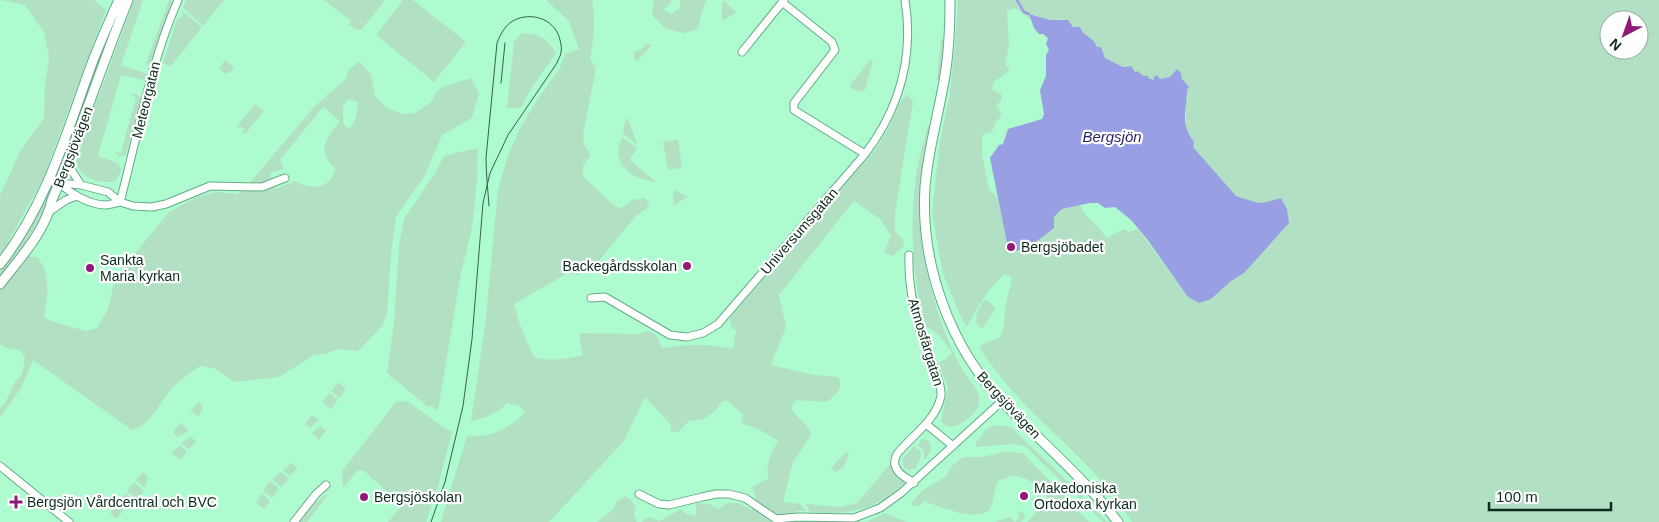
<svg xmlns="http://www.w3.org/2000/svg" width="1659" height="522" viewBox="0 0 1659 522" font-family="Helvetica,sans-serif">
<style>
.green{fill:#b2e0c5;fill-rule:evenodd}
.water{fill:#989fe2}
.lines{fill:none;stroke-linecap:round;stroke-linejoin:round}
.stream{stroke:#989fe2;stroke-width:2.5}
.minor-casing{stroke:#62ac85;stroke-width:9}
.tertiary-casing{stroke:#62ac85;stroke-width:11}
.minor{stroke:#fff;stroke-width:7}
.tertiary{stroke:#fff;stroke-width:9}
.tram{stroke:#36624c;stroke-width:1}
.poi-dot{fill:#921a77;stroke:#fff;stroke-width:2}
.labels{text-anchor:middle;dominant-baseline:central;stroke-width:4.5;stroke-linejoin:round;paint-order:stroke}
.street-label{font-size:14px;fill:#0b2b1c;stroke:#fff}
.poi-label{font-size:14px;fill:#0b2b1c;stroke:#fff;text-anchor:start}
.water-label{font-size:15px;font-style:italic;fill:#251f6b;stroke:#fff}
</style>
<rect width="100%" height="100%" fill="#aefbd0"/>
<path class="green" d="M1,0H94L106,10L43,179L8,242L17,248L47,196L51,191L52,194L39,220L21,250L31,257H37C51,273 48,298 44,317L51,321L86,331L97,328L108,309L114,284L133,256L169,212L195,198L216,192L238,194L252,180L314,107L345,80L348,71L359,61L371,74L375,96L388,109L404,114L415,113L431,102L437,91L444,86L471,78L479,93L472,118L442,135L425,175L396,217L391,254L387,313L383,325L358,351L337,349L325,354L314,355L279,377L234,382L214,368L200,366C192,372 182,378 175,385C160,400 153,424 132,430L33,360L21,388L0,417V408L4,405L15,382L22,374L25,357L20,350L6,348L0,344V195L21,150L44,118L45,84L49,58L44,32L25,5ZM348,99L358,102C357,112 357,123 348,129L343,123V106ZM323,107L340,121C327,137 315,151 335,168C332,190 310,190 294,181L276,189L270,175L273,172L284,169L280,160Z
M134,0H143L121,65L145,73L147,77L144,80L121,75L98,156C106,161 120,159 121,171L115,182C97,183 74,178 77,155Z
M169,0H172V3L151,61L148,65L146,64Z
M186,0H224L203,26L183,8Z
M324,0H385L362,29L357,30L348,25L351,21Z
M403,0H413L466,42L434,82L376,35Z
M546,0H592C596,21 594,38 590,59L596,68L583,135L584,144L591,155L583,166V176L611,203L619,208L625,206L632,200L645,198L650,206L636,216L596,264L586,272L577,275L568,273L514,304L520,325L534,357C550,362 567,359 583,355L579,333L637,334L648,331L656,334L662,348L686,345H708L733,349L736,331L731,326L730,318L843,186L874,152L889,127L901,100L907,95L913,101L895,214V231L904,241L903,247L892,256L884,252L891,236L881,220L854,201L779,295L786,327L771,365L814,375L838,377C845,388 835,395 827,402L796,400L791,407C795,418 809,423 811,435L793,462L783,502L800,504L806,511H796L794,522H641L649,517L659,521L681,509L685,513L696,516V503L709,504L719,509L726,503H738L752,510L756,497L752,487L769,478C765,464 771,454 778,441L760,430L741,423L743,415L728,401H723L714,412L704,419L689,421L678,432H671V425L645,397L624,441L549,522H441L467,435C489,440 509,428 525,413L520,406L507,403C497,414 485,418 471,421L485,326L498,190L507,158L519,130L537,100L560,68L565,54L579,49L569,21Z
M654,0H671V3L664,10L671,14L679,9L681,0H707L702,11L698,29L684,33L666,29L652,15Z
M958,0H1659V522H1132C1116,498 1099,477 1079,457C1050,429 1020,403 996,371C990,363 984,355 979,346L1000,337L1004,326L1005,308L1012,278L1005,274C988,288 977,308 967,327L961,317L943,274L932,213L940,140L949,99L955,46ZM1015,8L1033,21L1031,18L1034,15L1050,20L1063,19L1081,31L1097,47H1101L1105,58L1123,67L1129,65L1135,72L1137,71L1144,76H1148L1147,78L1155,80L1158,76L1160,79L1170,77L1177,69L1181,73L1188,100C1185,105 1186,106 1186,112C1185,127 1185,129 1194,142L1193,147L1236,196L1258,203L1267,202L1244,273L1231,281L1193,300L1188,297L1138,229L1128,232L1124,229L1106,238C1099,225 1086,219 1080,205L1062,209C1045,227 1041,243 1016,252L1007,243L998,199L989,189L982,155V135L992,132L995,123L1002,115L996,105L1001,101L1002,95L992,89L994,82L1010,70L1005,64L1009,46L1007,11ZM1609,20H1639V50H1609Z
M724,1L737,12L724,20L722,19V2Z
M181,10L202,27L170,67L163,63L177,19L181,18L183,14Z
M522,33C540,34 547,38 556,53L529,92L521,108H507L514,42Z
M941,39L944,41L940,80H937Z
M646,44L652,45L637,61L635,60L634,51H640Z
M225,60L233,66V69L229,73L226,74L219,68Z
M870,60L873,61L865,90L860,92L851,88L850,85Z
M135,93L140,97L141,102L126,155L120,157L115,152L121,153L136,97L131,96Z
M255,104L264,111L246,133H242L244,129L241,127L237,128V126Z
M626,118L630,123L637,145L623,133Z
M928,125L930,126C912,198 918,258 943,327C948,342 955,356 962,369C967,378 978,388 979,398C980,403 978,408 975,412C967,420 950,435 941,421L948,389L939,363L952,354C946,342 937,331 925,326C912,275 909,221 917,170C919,155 925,140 928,125Z
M622,137L638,149L631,156V161L656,182C631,179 610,165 622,137Z
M678,139L682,168L668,170L663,142Z
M478,148L477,179L472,229L461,273L438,411L432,406L428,407L387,373L394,323L399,244L404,219L435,173L444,156Z
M675,190L688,197L674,205L673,193Z
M985,299L996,308L982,329L976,322C976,313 979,306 985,299Z
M338,382L346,389L340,398L331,391Z
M330,393L338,400L331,409L322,402Z
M407,401L443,427L452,431L438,487L426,522H388L402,505L363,470L357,471L343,488L342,471L396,402Z
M198,402L203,406L199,417L191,411Z
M312,415L319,420L310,428L305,424Z
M180,423L189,430L178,437L173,433Z
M999,425L1011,427L1065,479L1107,522H1103L1026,447L1014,444L976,447V442L983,434V432L992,426Z
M320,426L326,431L319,440L312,433Z
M191,437L196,441L189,449L181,443Z
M924,439L930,442C933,449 929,455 924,460V451L918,445L921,442L920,440Z
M180,445L187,452L181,460L171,453Z
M914,446L921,452L920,460L917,464V468L909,470L904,468L902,460Z
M846,452L849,455L844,466L836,472L831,468Z
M1004,452L1023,453L1089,522H1027L1049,499L1029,480L1013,475L998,481C993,491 995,500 989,510C978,522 939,507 924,501L918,507L910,504L923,490L945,477L952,466L963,457H982Z
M292,463L297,468L290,476L283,470Z
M891,463C895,478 900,474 905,483C873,511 852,515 810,512L805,504L841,507L857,503Z
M143,472L148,477L145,488L136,480Z
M281,472L289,478L281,487L272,479Z
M270,481L279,489L272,498L263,491Z
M134,482L144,491L137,499L127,491Z
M126,493L133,501L125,507L119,502Z
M262,493L270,501L264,509L256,503Z
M325,495H328L307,522H300L316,502Z
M625,496L631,500L636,508L634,514L637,522H597L614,509L616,502Z
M117,505L123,510L117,519L110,513Z
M1022,510L1025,517L1021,522H995L1010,517L1015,522L1020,517L1018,514Z
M885,513L907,522H867Z"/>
<path class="water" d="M1029,14L1050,20H1068L1073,27H1080C1083,37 1094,37 1097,47H1101L1105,58L1123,67L1131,66L1135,72L1137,71L1144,76H1148V78L1154,80V77L1157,75L1160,79L1170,77L1177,69L1181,73L1182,79L1189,87L1187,90C1187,113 1179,121 1194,142L1193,147L1236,196L1258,203L1267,202L1281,198L1287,209L1289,223L1244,273L1231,281L1211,299L1199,303L1188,297L1147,239L1131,220L1115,207L1105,208L1098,203H1090L1062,209L1054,217V228C1042,237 1031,247 1017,251L1007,243L990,158L999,145L1003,144L1008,129L1042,119L1044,114L1040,90L1046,76V55L1049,50L1046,44L1048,38L1043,34H1039L1034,28Z"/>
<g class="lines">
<path class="stream" d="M1017,0L1024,12L1029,14"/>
<g class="minor-casing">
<path id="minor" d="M782,2L832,42L835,50L794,103V110L865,154
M742,52L784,0
M68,163L72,171L81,185
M50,179L59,183L81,185L108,192L120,202L133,206L152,207L166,204L210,186L262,187L285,178
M59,183C70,193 88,204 104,205C109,205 115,203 120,202
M120,202C138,134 150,64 178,0
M50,211L66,200L77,196
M909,255C908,279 912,303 919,327C923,342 943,383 941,396C936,421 912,435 897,454C896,456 894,461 895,465C897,474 907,478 914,483
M591,298L605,297L670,335L687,337L703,333L718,324L865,154C900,108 914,57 905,0
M926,424L953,446
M0,466L69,522
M639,494L659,504L669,505L702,497L716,494H729L745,498L776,519L798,517L854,518L880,508L901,493L1002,401
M294,522L316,494L326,485"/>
</g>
<g class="tertiary-casing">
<path id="tertiary" d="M950,0C950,25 949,51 945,75C939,113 928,149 925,187C920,264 950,347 1003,402C1041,442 1084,478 1118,522
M0,264C44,208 64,141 88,74C97,49 108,24 119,0
M0,284C20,258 45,232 52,200C80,134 101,66 128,0"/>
</g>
<use href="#minor" class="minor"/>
<use href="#tertiary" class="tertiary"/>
<path class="tram" d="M501,83L505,43
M431,522L445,482L463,406L472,339L483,203L490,173L508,135L557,63C558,59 561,56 561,52C562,48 561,44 560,40C556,21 535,12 517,19C506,23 501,33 497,43L486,158C486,174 488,190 489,206"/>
</g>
<g class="poi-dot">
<circle cx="1011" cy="247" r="5"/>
<circle cx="687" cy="266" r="5"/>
<circle cx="90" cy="268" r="5"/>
<circle cx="1024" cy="496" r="5"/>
<circle cx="364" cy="497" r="5"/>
<path d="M13.5 494.5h5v5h5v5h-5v5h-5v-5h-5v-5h5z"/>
</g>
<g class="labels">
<g class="street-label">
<text transform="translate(146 100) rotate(-76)">Meteorgatan</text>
<text transform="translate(73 147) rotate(-69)">Bergsjövägen</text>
<text transform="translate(799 231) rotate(-49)">Universumsgatan</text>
<text transform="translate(926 342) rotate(73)">Atmosfärgatan</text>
<text transform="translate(1009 405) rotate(47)">Bergsjövägen</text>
</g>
<g class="poi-label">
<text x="1021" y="247">Bergsjöbadet</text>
<text x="100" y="260">Sankta<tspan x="100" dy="16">Maria kyrkan</tspan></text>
<text x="677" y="266" text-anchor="end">Backegårdsskolan</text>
<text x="1034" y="488">Makedoniska<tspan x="1034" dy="16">Ortodoxa kyrkan</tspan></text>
<text x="374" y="497">Bergsjöskolan</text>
<text x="27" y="502">Bergsjön Vårdcentral och BVC</text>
</g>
<g class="water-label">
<text x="1112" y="136">Bergsjön</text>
</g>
</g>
<g transform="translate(1624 35) rotate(221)"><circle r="24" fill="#ffffff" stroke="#9daaa4"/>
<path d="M0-4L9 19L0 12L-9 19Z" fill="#921a77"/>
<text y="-8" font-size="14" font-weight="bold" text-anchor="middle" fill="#0b2b1c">N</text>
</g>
<path d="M1489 502v8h122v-8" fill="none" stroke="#0b2b1c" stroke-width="2.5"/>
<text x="1496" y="502" font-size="15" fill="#0b2b1c" stroke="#ffffff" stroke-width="4" paint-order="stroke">100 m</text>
</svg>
